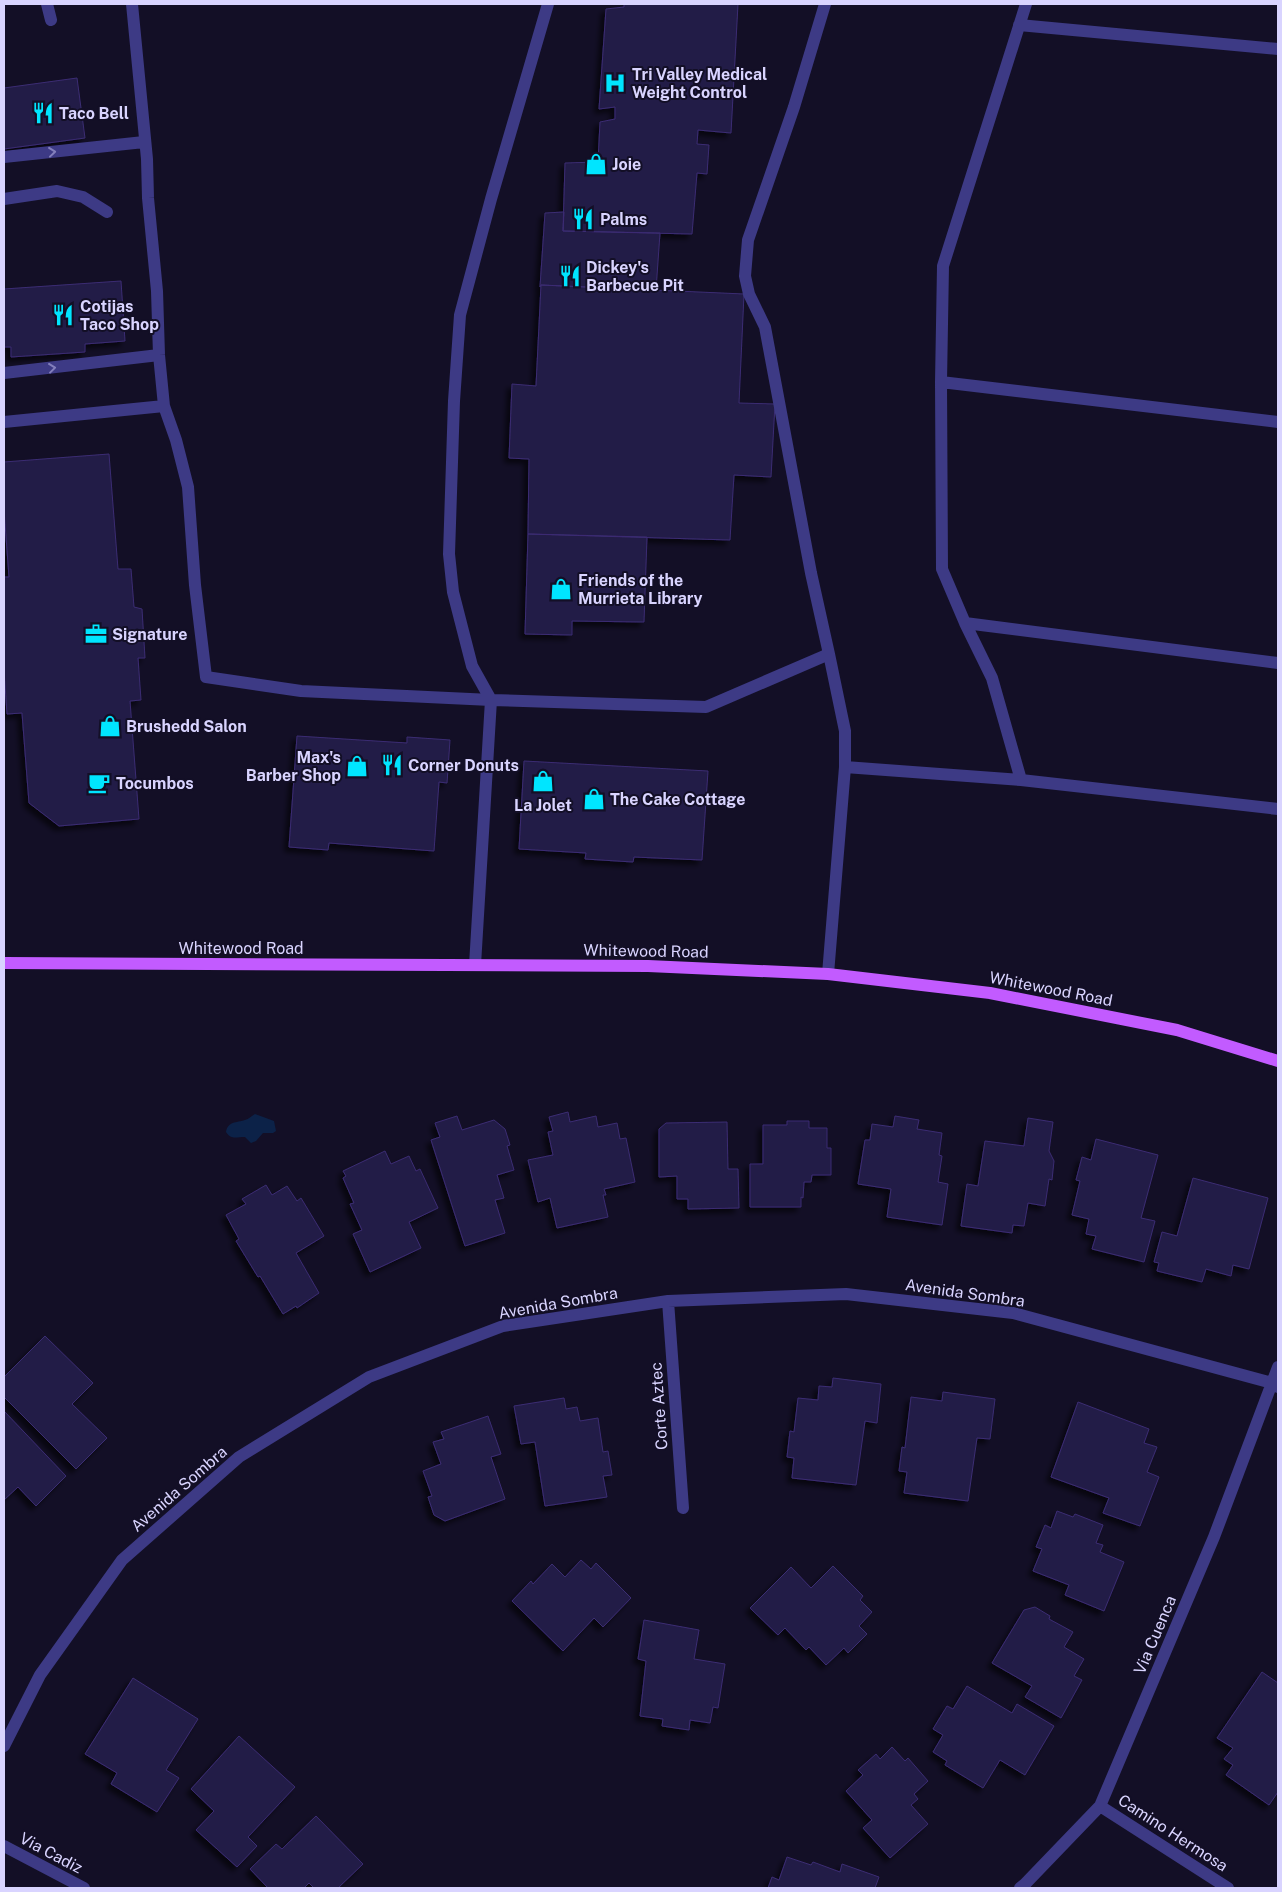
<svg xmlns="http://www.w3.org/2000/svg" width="1282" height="1892" viewBox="0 0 1282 1892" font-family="'Public Sans',sans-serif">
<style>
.water{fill:#0c2248}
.building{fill:#241b47;stroke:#3b2d73;filter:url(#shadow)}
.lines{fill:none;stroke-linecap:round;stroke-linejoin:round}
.minor{stroke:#3d3a85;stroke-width:12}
.major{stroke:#c25bff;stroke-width:12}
.oneway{stroke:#837fbc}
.labels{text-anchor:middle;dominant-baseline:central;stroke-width:4;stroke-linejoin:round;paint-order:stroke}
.poi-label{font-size:16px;font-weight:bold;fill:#d9d4ff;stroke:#130f26;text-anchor:start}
.street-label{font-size:16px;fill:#d9d4ff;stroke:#130f26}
</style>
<defs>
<filter id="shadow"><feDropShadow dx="-4.5" dy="4.5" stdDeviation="2.5" flood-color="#0009"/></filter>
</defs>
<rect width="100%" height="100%" fill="#130f26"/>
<path class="water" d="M255,1114L274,1121L276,1131L273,1133H263L256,1141L251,1143L245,1137C236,1137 231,1140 226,1132C228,1121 236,1123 245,1120C249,1119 251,1116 255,1114Z"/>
<path class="building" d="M624,4H738L731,133L698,130L697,144L709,145L707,174L697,173L692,234L563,231L565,163L598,162L600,122L615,119V107L599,109L606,9L624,7Z
M77,78L85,138L4,149V88Z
M564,212L563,231L660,233L656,290L541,285L540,287L545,213Z
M121,281L125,341L85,344V352L11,357V347H4V289Z
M541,285L744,294L739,403L775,404L771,477L734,475L730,540L528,534L529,459L509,458L512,384L536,386Z
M109,454L118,569H131L134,607L142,609L145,658H138L141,700L130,701L139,819L59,826L29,803L22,713L7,714L4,670V577H9L4,510V462Z
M528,534L647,537L644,622L572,621V635L525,634Z
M297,736L407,743V737L450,740L447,783L439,782L434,851L329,843L328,850L289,847Z
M524,761L708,771L702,860L634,857L633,862L585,859L586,853L519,849Z
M568,1112L570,1122L596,1116L598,1127L617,1123L620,1139L626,1138L635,1182L604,1189L606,1195H603L608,1217L557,1228L550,1198L538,1202L528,1160L553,1155L548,1132L553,1131L549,1117Z
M457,1116L462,1130L494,1120L505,1129L510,1145L507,1146L514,1170L497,1175L504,1198L495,1200L505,1233L465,1246L431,1140L440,1137L435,1123Z
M895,1116L919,1120L917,1129L942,1133L939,1155L942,1156L938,1182L948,1184L942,1225L887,1217L891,1189L858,1184L865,1140H870L872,1124L893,1127Z
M1028,1118L1053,1122L1049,1151L1054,1161L1052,1180L1049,1179L1045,1206L1028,1203L1024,1226L1013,1225L1012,1233L961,1226L967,1184L978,1186L985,1141L1024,1146Z
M787,1121H809V1128H827V1148H831V1175H812L811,1182H804L803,1198L801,1197V1207H750V1164H763V1125H787Z
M727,1122L728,1169H738L739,1208L688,1209V1199H677V1176L659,1177V1129L666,1123Z
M1096,1139L1158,1155L1141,1218L1155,1221L1144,1262L1092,1249L1096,1236L1086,1234L1089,1219L1072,1215L1080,1181L1076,1180L1082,1157L1091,1160Z
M385,1151L391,1164L409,1156L416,1171L420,1169L438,1208L409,1222L421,1248L370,1272L353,1234L362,1230L350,1204L354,1203L343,1178L346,1176L343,1171Z
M1193,1178L1268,1198L1249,1269L1233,1265L1231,1276L1206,1269L1202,1282L1157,1271L1159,1263L1154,1262L1162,1232L1177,1236Z
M266,1185L272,1195L287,1186L297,1201L301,1198L324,1236L296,1253L319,1293L297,1308L296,1306L283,1314L260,1276L258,1277L236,1241L239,1239L226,1215L246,1204L242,1199Z
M45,1336L93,1383L72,1404L107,1438L76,1469L4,1397V1377Z
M833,1378L881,1384L877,1423L865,1421L856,1485L792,1478L794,1458L787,1457L790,1431L794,1432L798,1398L818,1400L819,1386L832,1387Z
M943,1392L995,1399L990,1439L977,1438L968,1501L904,1493L907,1472L899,1471L902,1447L905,1448L911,1397L942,1401Z
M564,1398L566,1409L577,1407L580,1421L598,1418L603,1452L608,1451L612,1475L603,1476L607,1497L545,1506L535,1442L521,1444L514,1406Z
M1078,1402L1149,1429L1144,1443L1157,1447L1147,1472L1159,1477L1140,1526L1103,1513L1109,1498L1051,1477Z
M4,1411L66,1476L36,1506L18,1487L4,1500Z
M488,1416L501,1454L491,1457L505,1499L445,1521L434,1515L428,1497L432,1496L423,1471L441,1464L433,1442L444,1439L441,1432Z
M1057,1511L1073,1517L1075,1514L1103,1525L1096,1543L1103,1545L1100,1552L1124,1562L1104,1611L1065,1595L1069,1585L1033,1571L1042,1549L1036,1547L1045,1525L1051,1528Z
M581,1560L591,1569L596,1563L631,1598L603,1627L594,1618L563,1651L512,1601L531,1581L533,1584L552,1564L565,1577Z
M833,1566L863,1596L860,1600L872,1612L859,1626L867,1634L848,1653L844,1648L826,1665L809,1647L806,1650L785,1628L778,1635L750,1608L791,1567L811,1588Z
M1035,1607L1050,1616L1049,1619L1073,1632L1064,1647L1084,1659L1074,1676L1082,1680L1061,1718L1025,1697L1032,1686L992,1663L1024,1610Z
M644,1620L699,1630L694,1659L725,1664L718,1708L713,1707L710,1723L690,1720L689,1730L662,1726L663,1719L640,1716L646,1661L638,1659Z
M1262,1672L1278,1683V1792L1269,1805L1226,1775L1233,1765L1224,1759L1233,1748L1217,1738Z
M133,1678L198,1719L166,1770L179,1778L157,1812L111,1784L117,1773L85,1754Z
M967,1686L1012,1713L1017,1704L1054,1726L1025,1775L1000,1760L983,1788L945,1765L947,1761L933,1752L943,1735L933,1729L947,1706L953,1709Z
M239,1736L295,1787L248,1837L257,1846L237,1867L196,1830L214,1811L191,1789Z
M892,1747L905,1761L908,1758L928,1781L914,1794L918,1799L911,1805L928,1824L890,1858L863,1828L872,1820L846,1791L863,1775L858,1770L876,1754L880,1759Z
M316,1816L363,1864L338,1888H314L309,1883L304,1888H268L250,1869L276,1844L282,1849Z
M787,1857L811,1865L813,1862L840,1872L842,1864L879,1877L875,1888H768L772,1877L779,1880Z"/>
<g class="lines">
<path class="minor" d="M47,4L51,20
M825,4L794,107L748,240L745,276L749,294L765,327L811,573L829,654
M1019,25L1278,49
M4,157L144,142
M4,199L57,191L83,197L107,212
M4,373L159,355
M941,382L1278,422
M164,406L176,440L188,487L195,585L206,677L301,691L491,700
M4,422L164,406L159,355L157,291L148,198L147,159L132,4
M965,623L1278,663
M491,700L472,666L453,592L449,554L454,401L460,315L491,199L548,4
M845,767L1021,780L1278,809
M1021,780L992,678L965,623L942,569L941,382L943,266L1026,4
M475,965L491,700L706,707L829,654L845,731V767L828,974
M668,1301L683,1508
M4,1746L40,1675L122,1560L239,1457L369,1377L503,1326L668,1301L846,1294L1013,1313L1272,1383L1278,1387
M1100,1806L1228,1888
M4,1846L84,1888
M1020,1888L1025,1884L1100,1806L1214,1537L1278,1367"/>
<path class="major" d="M4,963L648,966L828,974L990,993L1177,1030L1278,1061"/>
</g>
<defs><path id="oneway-chevron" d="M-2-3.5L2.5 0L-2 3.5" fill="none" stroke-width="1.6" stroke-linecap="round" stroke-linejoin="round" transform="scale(1.25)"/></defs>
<g class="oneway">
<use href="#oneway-chevron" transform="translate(52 152) rotate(-6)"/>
<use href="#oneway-chevron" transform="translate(52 368) rotate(-7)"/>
</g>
<defs>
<g id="hospital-bare" transform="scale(1.725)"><path d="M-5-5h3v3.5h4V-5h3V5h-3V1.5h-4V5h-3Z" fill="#00e5ff" stroke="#130f26" stroke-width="2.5" paint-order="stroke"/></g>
<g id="restaurant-bare" transform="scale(1.725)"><path d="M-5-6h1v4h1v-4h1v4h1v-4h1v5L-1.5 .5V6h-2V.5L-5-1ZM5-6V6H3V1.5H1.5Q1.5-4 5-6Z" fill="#00e5ff" stroke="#130f26" stroke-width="2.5" paint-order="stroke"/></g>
<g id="shop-bare" transform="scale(1.725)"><path d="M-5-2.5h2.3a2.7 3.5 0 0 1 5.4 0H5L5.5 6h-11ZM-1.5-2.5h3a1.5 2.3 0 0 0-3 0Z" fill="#00e5ff" stroke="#130f26" stroke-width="2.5" paint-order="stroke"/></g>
<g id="office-bare" transform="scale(1.725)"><path d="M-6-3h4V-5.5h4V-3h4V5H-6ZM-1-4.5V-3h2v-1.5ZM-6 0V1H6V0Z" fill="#00e5ff" stroke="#130f26" stroke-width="2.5" paint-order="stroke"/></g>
<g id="cafe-bare" transform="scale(1.725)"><path d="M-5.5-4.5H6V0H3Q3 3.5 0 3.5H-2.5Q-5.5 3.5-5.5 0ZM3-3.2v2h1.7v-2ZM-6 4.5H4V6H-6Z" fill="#00e5ff" stroke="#130f26" stroke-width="2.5" paint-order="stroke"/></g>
</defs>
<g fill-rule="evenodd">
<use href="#hospital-bare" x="615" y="83"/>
<use href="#restaurant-bare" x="43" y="113"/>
<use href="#shop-bare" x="596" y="164"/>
<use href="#restaurant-bare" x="583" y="219"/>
<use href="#restaurant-bare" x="570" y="276"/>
<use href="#restaurant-bare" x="63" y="315"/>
<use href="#shop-bare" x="561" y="589"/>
<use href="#office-bare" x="96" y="634"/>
<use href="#shop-bare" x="110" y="726"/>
<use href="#restaurant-bare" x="392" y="765"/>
<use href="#shop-bare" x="357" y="766"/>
<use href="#shop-bare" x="543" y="781"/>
<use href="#cafe-bare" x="99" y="783"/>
<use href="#shop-bare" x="594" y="799"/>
</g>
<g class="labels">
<g class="poi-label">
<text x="632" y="74">Tri Valley Medical<tspan x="632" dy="18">Weight Control</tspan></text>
<text x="59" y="113">Taco Bell</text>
<text x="612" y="164">Joie</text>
<text x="600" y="219">Palms</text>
<text x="586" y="267">Dickey's<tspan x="586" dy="18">Barbecue Pit</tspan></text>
<text x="80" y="306">Cotijas<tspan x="80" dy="18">Taco Shop</tspan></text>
<text x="578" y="580">Friends of the<tspan x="578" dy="18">Murrieta Library</tspan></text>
<text x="112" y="634">Signature</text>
<text x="126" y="726">Brushedd Salon</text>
<text x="341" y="757" text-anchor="end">Max's<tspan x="341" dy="18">Barber Shop</tspan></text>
<text x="408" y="765">Corner Donuts</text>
<text x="116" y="783">Tocumbos</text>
<text x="610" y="799">The Cake Cottage</text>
<text x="543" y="805" text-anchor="middle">La Jolet</text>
</g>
<g class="street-label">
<text x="241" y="948">Whitewood Road</text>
<text transform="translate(646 951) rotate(1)">Whitewood Road</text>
<text transform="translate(1051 989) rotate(11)">Whitewood Road</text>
<text transform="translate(965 1293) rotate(8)">Avenida Sombra</text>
<text transform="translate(558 1303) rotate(-10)">Avenida Sombra</text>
<text transform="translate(659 1406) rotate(-94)">Corte Aztec</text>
<text transform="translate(179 1489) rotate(-41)">Avenida Sombra</text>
<text transform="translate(1155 1635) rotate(-67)">Via Cuenca</text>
<text transform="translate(1173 1833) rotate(33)">Camino Hermosa</text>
<text transform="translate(51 1853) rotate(28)">Via Cadiz</text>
</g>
</g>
<rect width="1282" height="1892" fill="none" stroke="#d9d4ff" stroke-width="10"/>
</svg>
